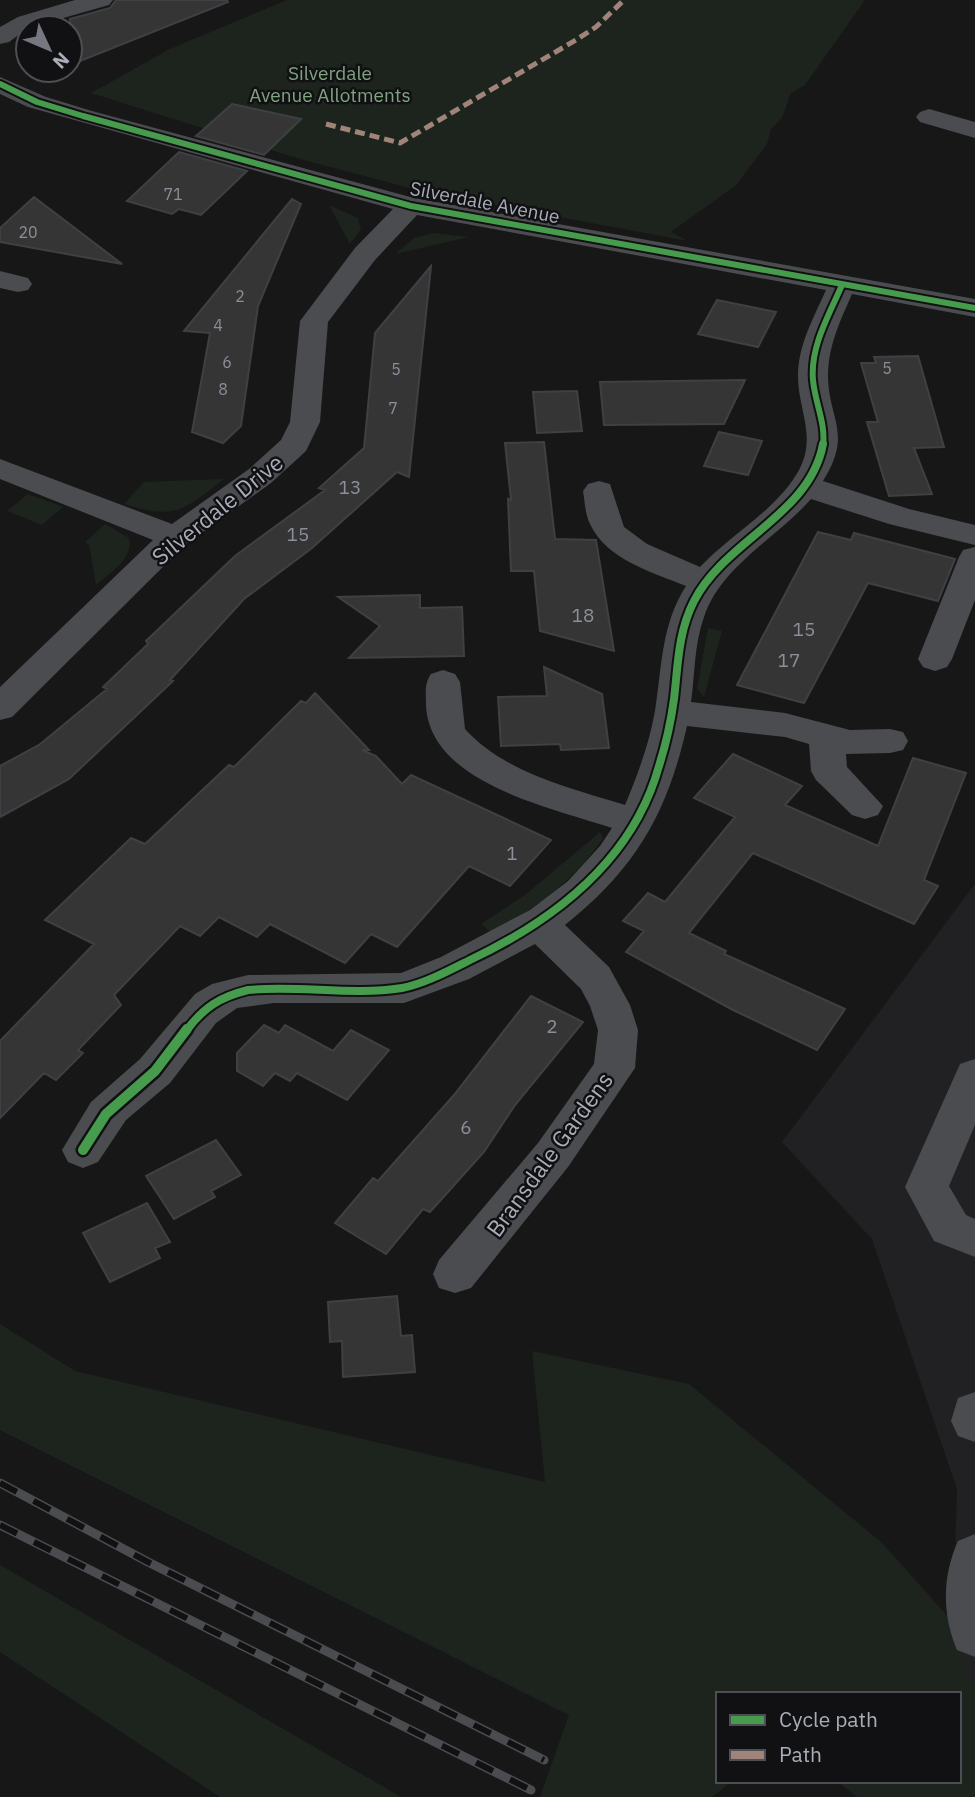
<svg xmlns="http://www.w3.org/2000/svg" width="975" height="1797" viewBox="0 0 975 1797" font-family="'IBM Plex Sans',sans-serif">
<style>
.built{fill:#212123}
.green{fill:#1d241e}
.building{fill:#353536;stroke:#3f4043;stroke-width:2}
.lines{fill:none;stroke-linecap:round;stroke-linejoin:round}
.minor{fill:#4b4c50;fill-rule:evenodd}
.rail-casing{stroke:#4b4c4f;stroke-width:9}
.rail{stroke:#111113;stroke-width:6;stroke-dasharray:19;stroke-linecap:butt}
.quiet{stroke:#a18479;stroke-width:5;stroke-dasharray:10 5;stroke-linecap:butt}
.cycleway-far2-casing{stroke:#111113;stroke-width:10}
.cycleway-far1-casing{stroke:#111113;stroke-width:12}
.cycleway-casing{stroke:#111113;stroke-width:15}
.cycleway-far2{stroke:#469c4c;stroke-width:6}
.cycleway-far1{stroke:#469c4c;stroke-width:8}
.cycleway{stroke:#469c4c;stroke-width:10}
.labels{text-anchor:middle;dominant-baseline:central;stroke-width:5;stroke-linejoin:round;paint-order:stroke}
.far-number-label{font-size:16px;fill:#8b8f98}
.far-park-label{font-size:19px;fill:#7fa381;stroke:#111113}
.far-street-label{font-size:19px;fill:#a8adb8;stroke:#111113}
.number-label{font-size:19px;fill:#8b8f98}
.street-label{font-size:23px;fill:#a8adb8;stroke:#111113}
</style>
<rect width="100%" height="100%" fill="#171717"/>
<path class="built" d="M975,884V1688L963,1676L953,1622L957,1489L872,1239L782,1142Z"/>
<path class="green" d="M287,0H865L805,85L791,93L782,118L771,129L767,144L736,185L671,232L686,240H683L425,192L300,159L91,93L170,49Z
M329,205L358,218L361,229L350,244Z
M433,233L469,237L395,254L414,238Z
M224,479C183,511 176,520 124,504L144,482Z
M28,494L63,507L42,525L7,511Z
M105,524L129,538C134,559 110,573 96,585L89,545L85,542Z
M708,628L722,631L704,697L697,689Z
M600,832L603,838C575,880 535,908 492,933L481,924L525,895Z
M0,1324L75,1371L545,1482L532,1351L689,1384L881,1542L953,1622L967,1677L975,1685V1797H857L837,1781H959V1694H718V1781H732L712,1797H540L569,1715L0,1430Z
M0,1565L401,1797H220L0,1652Z"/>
<path class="building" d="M116,0H227L228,2L70,65V19L110,8Z
M232,104L301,119L264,155L196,136Z
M179,152L247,171L201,215L179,209L172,214L127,201Z
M34,197L122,264L0,242V228Z
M292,199L301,204L258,306L241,426L223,443L192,432L210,333L184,331Z
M431,266L409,477L397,472L312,548L244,599L170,680L173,681L69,779L0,817V766L39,745L107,689L103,687L148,644L146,641L235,556L325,490L319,488L364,448L375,333Z
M717,300L776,312L758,347L698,334Z
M918,356L944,447L914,448L932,494L889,496L867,422H878L861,363H876L874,357Z
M745,380L724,424L604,425L600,382Z
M577,391L582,431L537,433L533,392Z
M719,432L762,441L748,475L704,466Z
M544,442L555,539L596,540L614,651L540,631L534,571H511L508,499L511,500L505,443Z
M818,532L851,540L854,533L955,559L938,601L868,583L804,703L737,685Z
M420,595V608L462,607L464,656L349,658L380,626L338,597Z
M544,667L602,694L609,748L561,750L560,744L501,746L498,697L547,696Z
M315,693L369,750H362L376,756L402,784L411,775L551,840L510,886L469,866L397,947L371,934L345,963L270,924L257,937L219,917L200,936L180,926L114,995L121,1005L78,1050L83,1053L56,1080L44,1073L0,1118V1041L94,944L45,920L131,838L145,844L229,765L234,767L301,701L306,703Z
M733,754L802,786L785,805L878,846L913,758L966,773L924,880L938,886L914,924L753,853L689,933L726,951L724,954L845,1009L817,1050L733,1010L626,952L644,931L623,921L648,893L665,902L735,817L694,798Z
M531,996L583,1022L515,1105L484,1152L430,1212L423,1209L386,1254L335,1223L373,1178L378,1181L454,1095Z
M264,1025L279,1033L285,1025L333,1051L351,1030L389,1050L347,1100L297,1073L290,1081L275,1073L263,1086L237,1071V1053Z
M216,1140L241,1175L211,1191L215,1197L174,1219L146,1176Z
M147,1203L170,1242L155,1248L160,1258L110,1282L83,1233Z
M397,1296L401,1336L412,1335L415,1372L343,1377L342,1341L330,1342L328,1302Z"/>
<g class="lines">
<path class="minor" d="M75,0H113L109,5L28,28L9,42L0,44V27L18,17Z
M0,77L46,97L92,111L414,198L975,299V317L852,294C841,319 829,344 828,372C827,419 854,432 823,481L909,509L975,525V545L889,524L811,499C777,538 721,566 704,617C694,645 695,674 691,702L785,713L850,730L890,729L903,732L908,741L903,750L890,753L846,754L847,767L883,806L878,815L865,819L852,815L816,780L811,771L809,744L785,737L687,726C667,814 636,868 565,925L609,967L630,1005L638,1030L635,1068L568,1167L471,1288L455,1293L439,1288L433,1274L439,1260L538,1143L594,1064L598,1030L590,1006L581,989L535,944L469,979L404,1003H274L237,1008L216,1023L170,1083L126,1120L98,1162L83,1168L68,1162L62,1150L91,1102L140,1059L195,994L212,984L248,975L401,973L441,957L530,910L568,881L600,846L612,828C552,808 429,783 426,705C426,693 424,684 431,674L443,670L455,674L460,682L465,729C505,773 570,788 625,805C638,774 649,744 655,711C662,667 661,625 686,586C652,572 607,560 590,524C585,514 585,502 583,491L588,484L599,481L610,484L624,527L647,544L700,567C731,534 777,510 799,470C817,436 798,410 798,376C798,345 814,317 826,290L417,215L375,260L328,322L320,422L306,451L271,483L186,544L12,717L0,720V687L153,540L0,479V459L172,524L249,469L281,440L290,422L300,321L355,248L393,209L28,107L0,94Z
M929,109L975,122V138L920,122L916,117L920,112Z
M0,271L28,278L32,284L28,290L18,292L0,288Z
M975,547V600L952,659L947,667L935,671L923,667L918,659L959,557L963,550Z
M975,1059V1125L949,1186L966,1215L975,1219V1257L934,1241L905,1187L960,1064Z
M975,1392V1442L958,1436L951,1421L958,1398Z
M975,1534V1657L957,1650C942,1614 942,1577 958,1541Z"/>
<g class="rail-casing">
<path id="rail" d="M0,1483L148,1562L544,1760
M0,1525L531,1790"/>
</g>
<use href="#rail" class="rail"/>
<path class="quiet" d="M326,124L400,143L576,40L596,27L624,0"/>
<g class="cycleway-far2-casing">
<path id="cycleway-far2" d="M0,84L37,102L83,116L411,206L975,308
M823,446C826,423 815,403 813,380C810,347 829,315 842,285"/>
</g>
<g class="cycleway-far1-casing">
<path id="cycleway-far1" d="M186,1031C204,1007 220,997 248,990C299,985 352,996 402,988C424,984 450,970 470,960C555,920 633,860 659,766C666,744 671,721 674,699C678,665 678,632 694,601C725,540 810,515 823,444"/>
</g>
<g class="cycleway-casing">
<path id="cycleway" d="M83,1150L106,1114L155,1071L187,1029"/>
</g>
<use href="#cycleway-far2" class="cycleway-far2"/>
<use href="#cycleway-far1" class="cycleway-far1"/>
<use href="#cycleway" class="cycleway"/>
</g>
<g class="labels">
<g class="far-number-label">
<text x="173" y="194">71</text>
<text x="28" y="232">20</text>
<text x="240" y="296">2</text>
<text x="218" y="325">4</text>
<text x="227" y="362">6</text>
<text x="887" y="368">5</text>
<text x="396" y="369">5</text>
<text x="223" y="389">8</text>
<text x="393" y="408">7</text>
</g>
<g class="far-park-label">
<text x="330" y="73">Silverdale<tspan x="330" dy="22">Avenue Allotments</tspan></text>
</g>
<g class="far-street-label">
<text transform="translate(485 202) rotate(11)">Silverdale Avenue</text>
</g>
<g class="number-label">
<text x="350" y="487">13</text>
<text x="298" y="534">15</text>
<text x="583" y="615">18</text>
<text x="804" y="629">15</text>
<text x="789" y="660">17</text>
<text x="512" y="853">1</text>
<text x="552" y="1026">2</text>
<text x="466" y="1127">6</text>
</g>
<g class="street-label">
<text transform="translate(217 509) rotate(-39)">Silverdale Drive</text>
<text transform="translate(549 1154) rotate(-54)">Bransdale Gardens</text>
</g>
</g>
<rect x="716" y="1692" width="245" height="91" fill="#111113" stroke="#4d4f55" stroke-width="2"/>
<rect x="730" y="1715" width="35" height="10" fill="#469c4c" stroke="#4d4f55" stroke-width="2"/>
<text x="779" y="1727" font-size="21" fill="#a8adb8">Cycle path</text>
<rect x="730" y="1750" width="35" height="10" fill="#a18479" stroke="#4d4f55" stroke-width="2"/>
<text x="779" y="1762" font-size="21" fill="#a8adb8">Path</text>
<g transform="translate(49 49) rotate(134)"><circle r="33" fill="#111113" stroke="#4d4f55" stroke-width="2"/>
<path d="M0-5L12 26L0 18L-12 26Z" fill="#757880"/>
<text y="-10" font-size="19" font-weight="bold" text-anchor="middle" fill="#a8adb8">N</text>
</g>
</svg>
